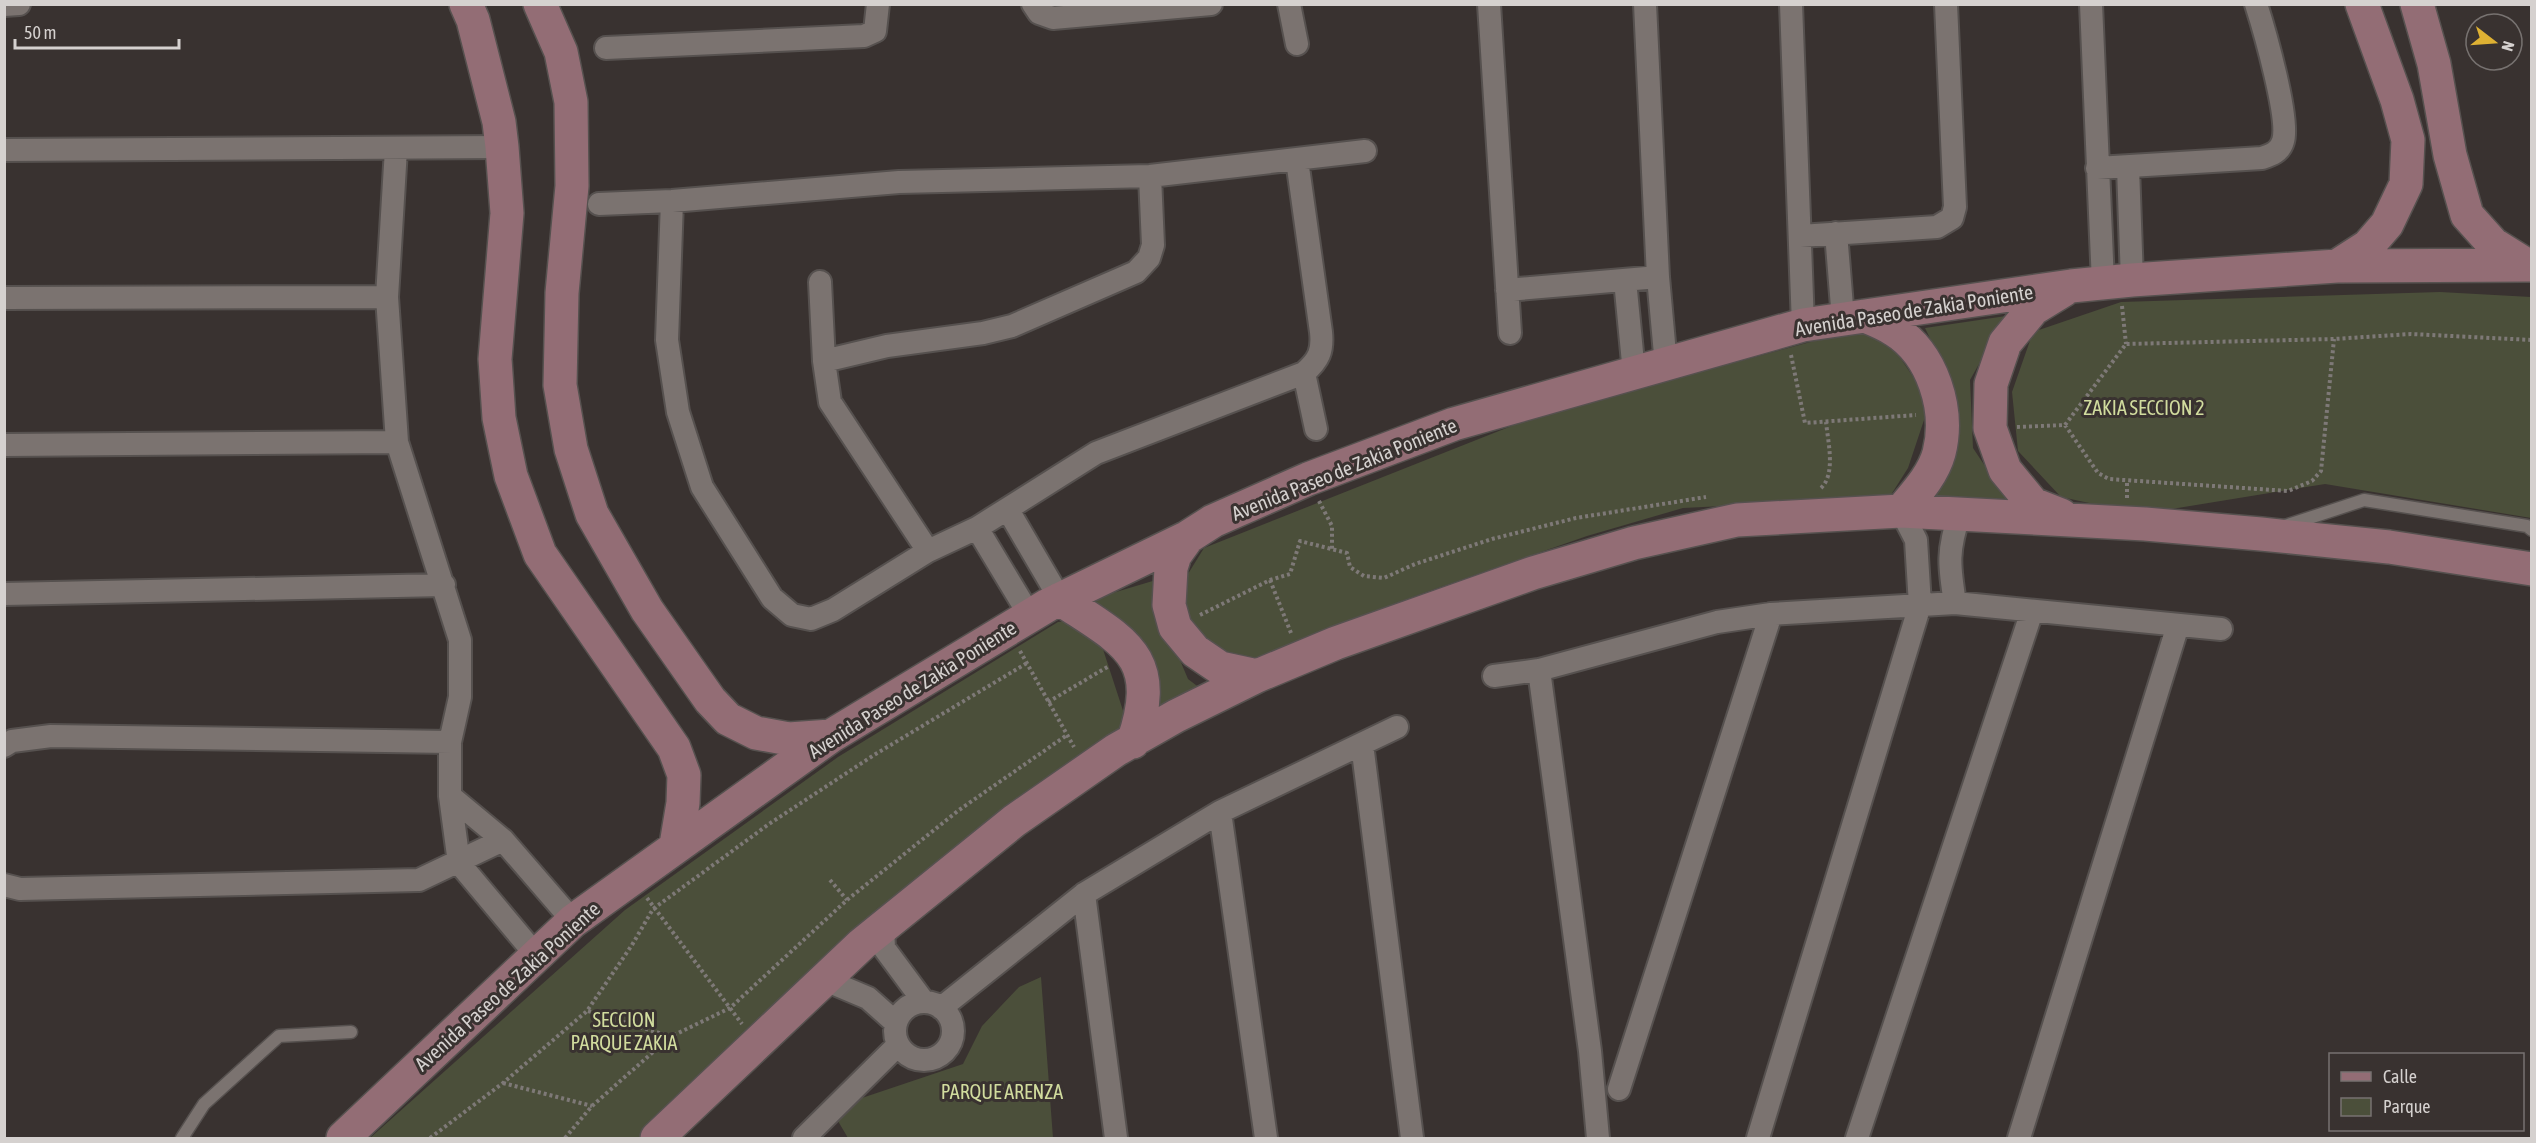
<svg xmlns="http://www.w3.org/2000/svg" width="2536" height="1143" viewBox="0 0 2536 1143" font-family="'Asap Condensed',sans-serif">
<style>
.green{fill:#4b4f3a}
.lines{fill:none;stroke-linecap:round;stroke-linejoin:round}
.lane-casing{stroke:#56514f;stroke-width:15}
.street-casing{stroke:#56514f;stroke-width:26}
.secondary-casing{stroke:#56514f;stroke-width:36}
.path{stroke:#7e7977;stroke-width:4;stroke-dasharray:3 3;stroke-linecap:butt}
.lane{stroke:#7b7370;stroke-width:12}
.street{stroke:#7b7370;stroke-width:22}
.secondary{stroke:#936d75;stroke-width:33}
.labels{text-anchor:middle;dominant-baseline:central;stroke-width:6;stroke-linejoin:round;paint-order:stroke}
.street-label{font-size:20px;fill:#d5d1cf;stroke:#393230}
.park-label{font-size:20px;fill:#d1dc9e;stroke:#393230}
</style>
<rect width="100%" height="100%" fill="#393230"/>
<path class="green" d="M2440,292L2531,297V518L2325,484L2141,514L2061,497L2018,451L2012,392L2033,332L2121,302Z
M2006,316L1970,380L1973,448L2007,499L1933,497L1943,365L1925,328Z
M1862,328L1891,344L1930,402L1908,468L1889,498L1683,508L1587,536L1432,590L1320,631L1240,666L1198,643L1178,590L1204,548L1534,417Z
M1156,580L1152,594L1188,679L1205,692L1163,720L1156,687L1069,606Z
M1081,619L1098,634L1129,729L900,902L639,1138H370L625,910L838,757L1058,622Z
M1041,977L1053,1138H848L835,1116L844,1104L963,1064L982,1026L1019,987Z"/>
<g class="lines">
<g class="lane-casing">
<path id="lane" d="M2285,526L2364,500L2527,526L2532,530
M182,1138L204,1104L279,1036L351,1032"/>
</g>
<g class="street-casing">
<path id="street" d="M1033,4L1039,13L1053,18L1211,4
M1289,4L1297,44
M1489,4L1510,333
M1645,4L1658,277L1666,365
M1791,4L1803,325
M2091,4L2103,283
M4,5L19,4
M606,48L864,36L875,31L878,4
M396,149L387,297L397,442L460,640V697L450,742V796L459,863L536,955
M4,150L502,147
M2128,167L2132,280
M2097,168L2262,158C2271,155 2280,152 2283,141C2290,119 2264,29 2256,4
M672,201L667,340L678,412L702,487L772,598L792,615L811,619L833,610L928,551L977,528L1096,453L1304,373C1319,360 1323,351 1321,332L1297,160
M599,204L672,201L899,182L1150,176L1365,151
M1836,233L1843,319
M1800,236L1937,227L1952,218L1955,207L1946,4
M1625,280L1634,373
M820,282L824,361L830,402L928,551
M1507,290L1658,277
M4,298L387,297
M824,361L887,346L983,333L1012,326L1136,272L1149,258L1153,245L1150,176
M1304,373L1316,429
M4,445L397,442
M1008,510L1060,599
M977,528L1030,616
M4,594L444,585
M1955,603C1949,566 1947,550 1960,513
M1539,670L1590,1051L1598,1138
M1494,676L1539,670L1717,622L1771,614L1955,603L2221,629
M1362,744L1412,1138
M4,746L12,741L51,736L450,742
M450,796L503,840L573,921
M1220,812L1266,1138
M4,885L20,889L419,880L503,840
M1084,894L1116,1138
M883,927L884,948L924,1002
M823,979L868,998L896,1023
M895 1031a29 29 0 1 1 58 0a29 29 0 1 1-58 0Z
M941,1008L1084,894L1220,812L1397,727
M1619,1089L1771,614
M804,1138L898,1045
M1758,1138L1920,605L1916,540L1901,511
M1857,1138L2032,611
M2019,1138L2178,625"/>
</g>
<g class="secondary-casing">
<path id="secondary" d="M466,4L473,20L499,122L502,147L507,213L495,359L499,418L511,476L540,554L674,748L684,775L683,803L676,845
M540,4L561,52L571,102L572,186L562,293L560,385L571,449L592,514L647,610L710,700L728,719L756,733L789,739L831,736
M2417,4L2434,64L2450,155L2467,215L2493,244L2525,264
M2337,266L2368,246L2387,224L2406,184L2408,140L2397,100L2362,4
M1865,316C1875,320 1885,324 1894,330C1933,354 1950,410 1939,453C1933,475 1916,493 1901,511
M2061,515L2033,504L2005,470L1990,428L1991,384L2005,343L2033,309L2064,290
M1188,537L1175,555L1171,568L1169,605L1175,627L1195,651L1220,668L1257,676
M1060,599C1124,642 1163,655 1133,742
M343,1138L573,921L831,736L1048,605L1188,537L1213,521L1308,479L1454,424L1803,325L2071,286L2132,280L2337,266L2532,265
M657,1138L862,944L1014,821L1116,750L1176,716L1257,676L1336,643L1533,573L1634,543L1737,520L1901,511L2145,524L2261,534L2389,547L2532,569"/>
</g>
<path class="path" d="M2122,306L2126,344
M1791,355L1805,423L1916,415
M2065,425L2126,344L2334,339L2411,334L2532,340
M2065,425L2098,473L2109,479L2288,491L2312,481L2321,471L2334,339
M2017,427L2065,425
M1821,488C1836,474 1828,442 1826,422
M2127,498V480
M1319,501L1332,526V549
M1270,580L1291,633
M1200,615L1270,580L1290,574L1300,541L1347,553L1350,567L1364,576L1384,578L1415,564L1492,539L1576,518L1706,497
M1020,651L1074,747
M1048,702L1109,666
M830,880L847,900
M647,898L742,1024
M588,1011L669,1036
M503,1083L592,1106
M430,1138L503,1083L587,1011L632,945L653,909L769,824L874,755L1027,663
M565,1138L592,1106L670,1037L730,1008L847,900L959,810L1067,735"/>
<use href="#lane" class="lane"/>
<use href="#street" class="street"/>
<use href="#secondary" class="secondary"/>
</g>
<g class="labels">
<g class="street-label">
<text transform="translate(1914 310) rotate(-9)">Avenida Paseo de Zakia Poniente</text>
<text transform="translate(1344 469) rotate(-22)">Avenida Paseo de Zakia Poniente</text>
<text transform="translate(912 689) rotate(-32)">Avenida Paseo de Zakia Poniente</text>
<text transform="translate(507 986) rotate(-42)">Avenida Paseo de Zakia Poniente</text>
</g>
<g class="park-label">
<text x="2144" y="407">ZAKIA SECCION 2</text>
<text x="624" y="1019">SECCION<tspan x="624" dy="23">PARQUE ZAKIA</tspan></text>
<text x="1002" y="1091">PARQUE ARENZA</text>
</g>
</g>
<rect width="2536" height="1143" fill="none" stroke="#d5d1cf" stroke-width="12"/>
<rect x="2329" y="1053" width="195" height="78" fill="#393230" stroke="#777270" stroke-width="1.5"/>
<rect x="2341" y="1072" width="30" height="9" fill="#936d75" stroke="#777270" stroke-width="1.5"/>
<text x="2383" y="1083" font-size="18" fill="#d5d1cf">Calle</text>
<rect x="2341" y="1098" width="30" height="18" fill="#4b4f3a" stroke="#777270" stroke-width="1.5"/>
<text x="2383" y="1113" font-size="18" fill="#d5d1cf">Parque</text>
<g transform="translate(2494 42) rotate(107)"><circle r="28" fill="#393230" stroke="#777270" stroke-width="1.5"/>
<path d="M0-4.5L10 22L0 15L-10 22Z" fill="#deb133"/>
<text y="-9" font-size="16" font-weight="bold" text-anchor="middle" fill="#d5d1cf">N</text>
</g>
<path d="M15 39v9h164v-9" fill="none" stroke="#d5d1cf" stroke-width="3"/>
<text x="24" y="39" font-size="18" fill="#d5d1cf" stroke="#393230" stroke-width="4.5" paint-order="stroke">50 m</text>
</svg>
